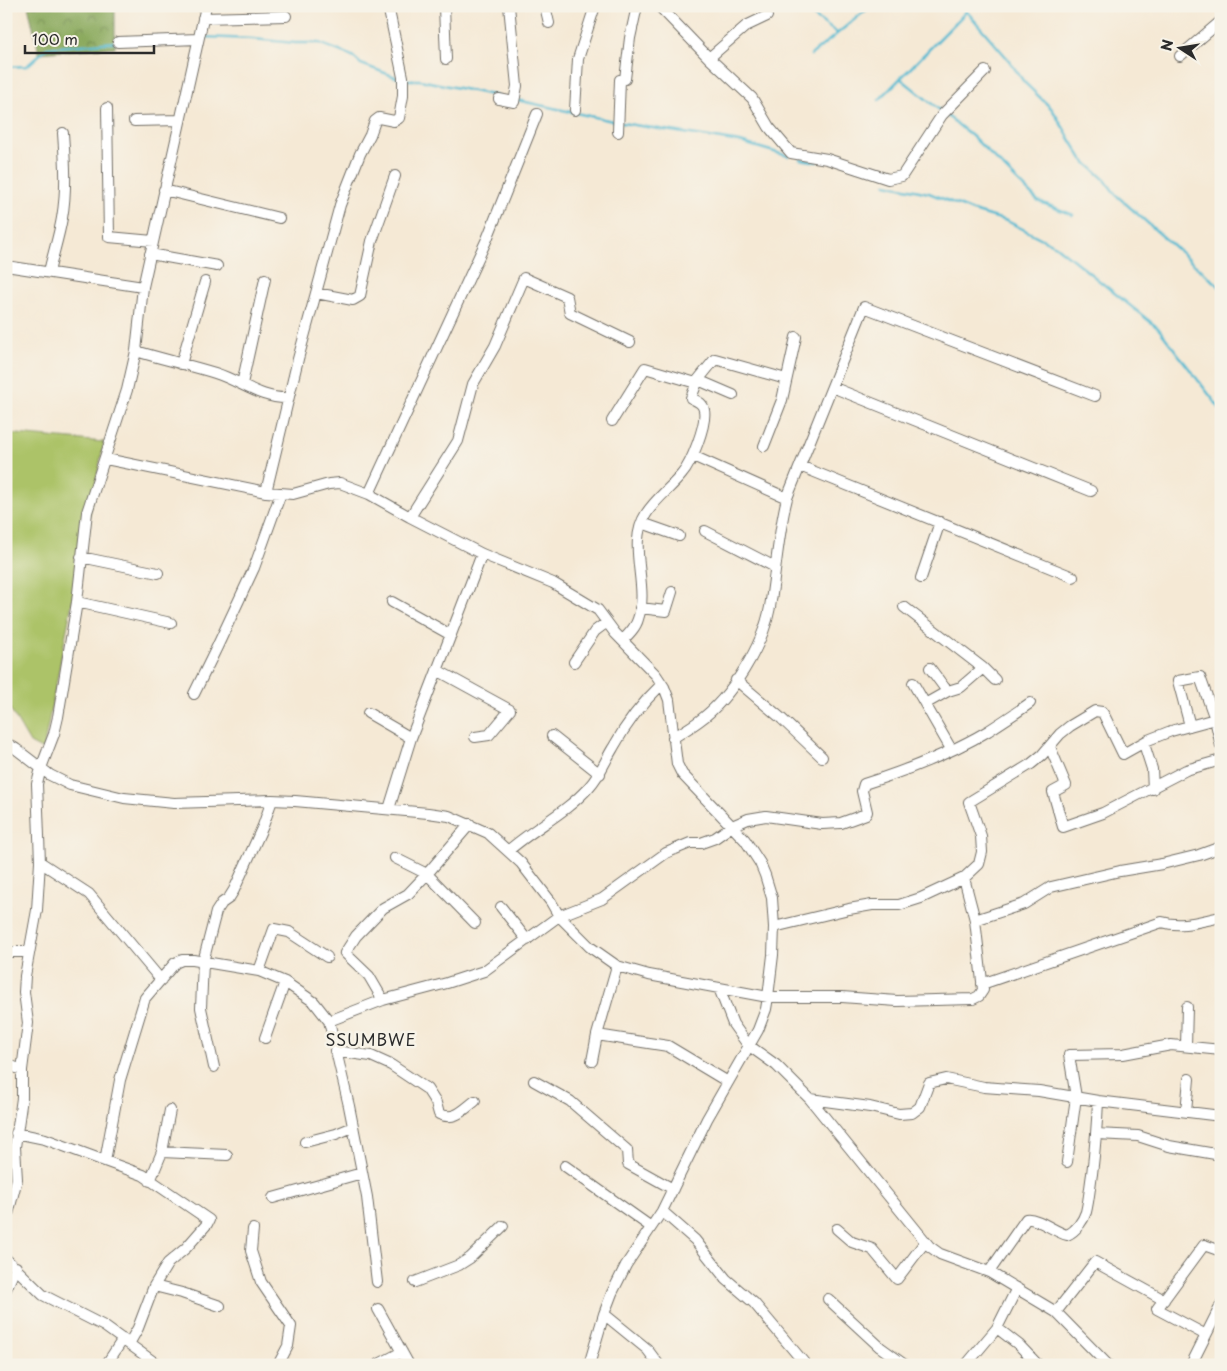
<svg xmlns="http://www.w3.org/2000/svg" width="1227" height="1371" viewBox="0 0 1227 1371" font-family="'Playpen Sans',sans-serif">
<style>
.green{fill:#acc368;stroke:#6c774a}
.forest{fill:url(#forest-crowns);stroke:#5a6a44}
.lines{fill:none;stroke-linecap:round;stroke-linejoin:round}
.stream{stroke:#54bad2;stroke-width:2.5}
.street-casing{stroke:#726e66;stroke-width:12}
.street{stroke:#fff;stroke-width:10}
.labels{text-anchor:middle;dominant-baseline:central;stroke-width:5;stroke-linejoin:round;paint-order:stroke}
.quarter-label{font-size:16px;letter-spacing:1px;fill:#2b2b2b;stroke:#f7f3e8}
</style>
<defs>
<pattern id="forest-crowns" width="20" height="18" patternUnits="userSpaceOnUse" patternTransform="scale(1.25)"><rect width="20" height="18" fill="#89a95c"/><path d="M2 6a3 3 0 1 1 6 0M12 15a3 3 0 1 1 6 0" fill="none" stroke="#708a4c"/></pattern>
</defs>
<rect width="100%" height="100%" fill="#f7f3e8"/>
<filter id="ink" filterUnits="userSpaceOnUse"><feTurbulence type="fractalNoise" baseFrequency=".02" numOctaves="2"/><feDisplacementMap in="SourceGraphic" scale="10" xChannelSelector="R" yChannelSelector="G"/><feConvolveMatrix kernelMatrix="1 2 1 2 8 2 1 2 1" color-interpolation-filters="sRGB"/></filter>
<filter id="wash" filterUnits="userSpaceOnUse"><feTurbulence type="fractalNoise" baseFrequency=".0096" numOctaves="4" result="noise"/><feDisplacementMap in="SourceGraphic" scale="20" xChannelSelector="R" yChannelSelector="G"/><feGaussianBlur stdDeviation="1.12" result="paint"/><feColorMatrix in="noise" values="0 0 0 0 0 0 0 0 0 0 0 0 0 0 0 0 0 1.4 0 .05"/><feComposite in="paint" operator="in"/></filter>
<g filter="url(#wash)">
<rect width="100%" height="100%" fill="#f5e9d5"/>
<path class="green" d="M6,433L104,442L43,750L30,743L6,702Z"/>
<path class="forest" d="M28,6H115V47L39,53Z"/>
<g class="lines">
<path class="stream" d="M962,6L1008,59L1024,82L1052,109L1082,159L1105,180L1116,195L1221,288
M804,9L837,33
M204,37L253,39L295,43H319L352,56L361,64L401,79
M811,55L871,6
M6,67L27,66L47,48L115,42
M900,78L942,112
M407,80H420L497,96
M517,100L617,122
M879,100L967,11
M946,115L972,136L1038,201L1073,215
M622,123L740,142L788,156
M800,159L817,162
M886,184L929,193L973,211L1007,221L1056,246L1158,328L1221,410"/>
</g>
</g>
<g filter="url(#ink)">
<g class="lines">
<g class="street-casing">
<path id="street" d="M444,6L446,59
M545,6L549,23
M659,6L709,58L752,98L769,127L791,153L827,159L888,179L902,176L942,115L985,71
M203,18L286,16
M118,42L198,39
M1180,56L1221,21
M709,58L746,26L767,16
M499,99L514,102L517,86L509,6
M107,108L109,237L153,241
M575,110L578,59L595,6
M134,121L180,120
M618,132L620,80L625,79L630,38L637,6
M164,190L279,218
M150,254L217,266
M6,266L143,287
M49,272C53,254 59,236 62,218C67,190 65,161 63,133
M316,293L353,300L360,296L372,241L395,176
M136,351C162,359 189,365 215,373C241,381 260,399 288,398
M181,364L205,282
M698,380L733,395
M242,384L265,279
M832,387L1091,491
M612,421L645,368L696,383
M764,446L782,400L796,337
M106,459L266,492L293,494L329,484L340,483L369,494L410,517L482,554L553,583L598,610L615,633L656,675L664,687L669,700L677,764L682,774L745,840L760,863L765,875L772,898L774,927L773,955L768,997L766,1009L758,1030L707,1119L662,1211L626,1265L612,1293L604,1314L589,1365
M800,466L1073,577
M266,492L298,359L340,205L360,154L370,135L375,121L379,118L394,121L399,118L403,96V77L388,6
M369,494L487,239L537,114
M787,498L864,307L1095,396
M410,517L458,441L473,384L495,346L524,278L567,297L570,313L630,342
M642,523L679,536
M705,531L775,567
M81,557L158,573
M921,578L940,522
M77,602L171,623
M392,602L451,635
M904,607L983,668L995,680
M640,608L666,611L672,592
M623,640C629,634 636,627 638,619C650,586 626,545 646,514C656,498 671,488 682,474C691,464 707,424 704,410C703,403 697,401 691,398L698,380L715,359L786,379
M574,662L595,631L607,622
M930,668L944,687L948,691L961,687L983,668
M437,670L510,710L489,735L475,737
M736,680L782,719L822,757
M913,683L951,749
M194,694L217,647L254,568L281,493
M925,704L948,691
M368,713L411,738
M1190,726L1178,681L1200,677L1215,719L1221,746
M552,736L600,774
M673,738C682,732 691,727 699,721C731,698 763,646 770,607C776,571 778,534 787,498L693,456
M6,743L16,749L50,775L70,785L124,798L174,803L272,800L295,801L428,813L449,816L488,833L521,863L551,902L559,916L590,947L617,966L649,975L768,997H842L897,1001L973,999L979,996L983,990L975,920L964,878
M1144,744L1152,769L1153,789
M1050,747L1066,785L1053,792L1063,827L1103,813L1186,770L1221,760
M389,809L411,738L482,554
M508,851C534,828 566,813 589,787C600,775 605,761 613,748C627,722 641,704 662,684
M395,858L427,874L475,923
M40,862L89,894L161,980
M501,907L527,940
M975,920L1024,904L1051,887L1120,871L1162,864L1199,855L1221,847
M774,927L849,909L872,905H899L921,898L964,878L979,864L982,852L981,836L969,802L1031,764L1042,755L1060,734L1070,726L1095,711L1102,712L1104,715L1123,754L1148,740L1171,731L1215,719
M6,952H29
M259,971L274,929L289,932L327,957
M982,984L1162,922C1182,928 1200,921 1221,917
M719,988L733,1024L748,1045L776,1065L810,1099L929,1246L940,1254L989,1272L1056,1312L1108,1365
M383,1000L369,976L345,953L356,936L383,908L408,894L427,874L470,824
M329,1021L383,1000L447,983L484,971L559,916L602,899L666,853L690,843H701L715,838L732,826L748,819L766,816L822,824L841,823L866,814L867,812L862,791L864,784C905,771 951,753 988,731C1002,722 1016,713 1030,703
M597,1035L668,1046L728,1082
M265,1038L285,982
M1186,1046L1187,1007
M335,1051L371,1056L391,1065L427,1089L436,1103L439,1114C455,1121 463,1110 475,1101
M592,1061L597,1035L617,966
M6,1064L22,1070
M214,1067L201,1008L203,962L216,912L222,903L229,898L234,890L263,826L272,800
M534,1081L570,1101L627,1150L628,1164L673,1189
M810,1099L870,1107L899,1114L912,1113L920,1107L929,1083L946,1079L984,1087L1039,1091L1098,1101L1221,1116
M1186,1112L1189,1079
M16,1133L45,1139L143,1175L209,1220L207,1224L186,1248L168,1263L154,1286L138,1328L129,1344
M1096,1134L1138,1136L1169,1146L1221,1155
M305,1142L336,1134L353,1127
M162,1152L227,1155
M105,1161L120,1080L145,998L175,963L182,960H193L259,971L285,982L314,1002L329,1021L349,1106L367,1197L377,1282
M1067,1162L1076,1097L1069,1055L1123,1054L1171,1045L1221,1050
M565,1166L651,1227
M150,1181L162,1152L170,1110
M273,1198L362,1173
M662,1211L695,1240L726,1279L754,1303L806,1365
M6,1222L17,1179L15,1147L22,1098V1070L28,1023L24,992L25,976L37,910L40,862L37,784L41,768L54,734L58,717L77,602L87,512L127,390L136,351L143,287L206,6
M253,1229L251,1251L261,1282L291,1326L288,1346L278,1365
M837,1229L852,1242L872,1249L897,1279L925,1242
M6,1259L43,1295L104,1326L158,1365
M989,1272L1026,1219C1037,1217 1055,1232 1067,1235C1076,1231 1083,1221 1086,1212C1089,1200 1090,1186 1092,1174C1095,1149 1097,1125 1098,1101
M415,1282L459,1265L470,1258L503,1226
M154,1286L182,1293L220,1306
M6,1289L16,1267
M828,1299L880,1347L905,1365
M378,1309L409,1365
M1056,1312L1095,1262L1164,1300
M604,1314L647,1349L659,1365
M997,1328L1019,1345L1038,1365
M1206,1335L1157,1309L1204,1245L1221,1251
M106,1365L123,1339
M377,1365L402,1352
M966,1365L997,1328L1017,1288
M1191,1365L1221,1305"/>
</g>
<use href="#street" class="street"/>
</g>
</g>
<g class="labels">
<g class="quarter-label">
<text x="371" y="1039">SSUMBWE</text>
</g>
</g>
<rect width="1227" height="1371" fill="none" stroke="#f7f3e8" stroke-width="25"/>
<g transform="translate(1180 48) rotate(282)" stroke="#f7f3e8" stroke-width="4" paint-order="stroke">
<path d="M0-4L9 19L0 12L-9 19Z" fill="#2b2b2b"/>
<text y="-8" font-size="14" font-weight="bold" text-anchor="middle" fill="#2b2b2b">N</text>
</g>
<path d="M25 45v8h129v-8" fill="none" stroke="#2b2b2b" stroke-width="2.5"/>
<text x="32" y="45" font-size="15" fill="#2b2b2b" stroke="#f7f3e8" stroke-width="4" paint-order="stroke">100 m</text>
</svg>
